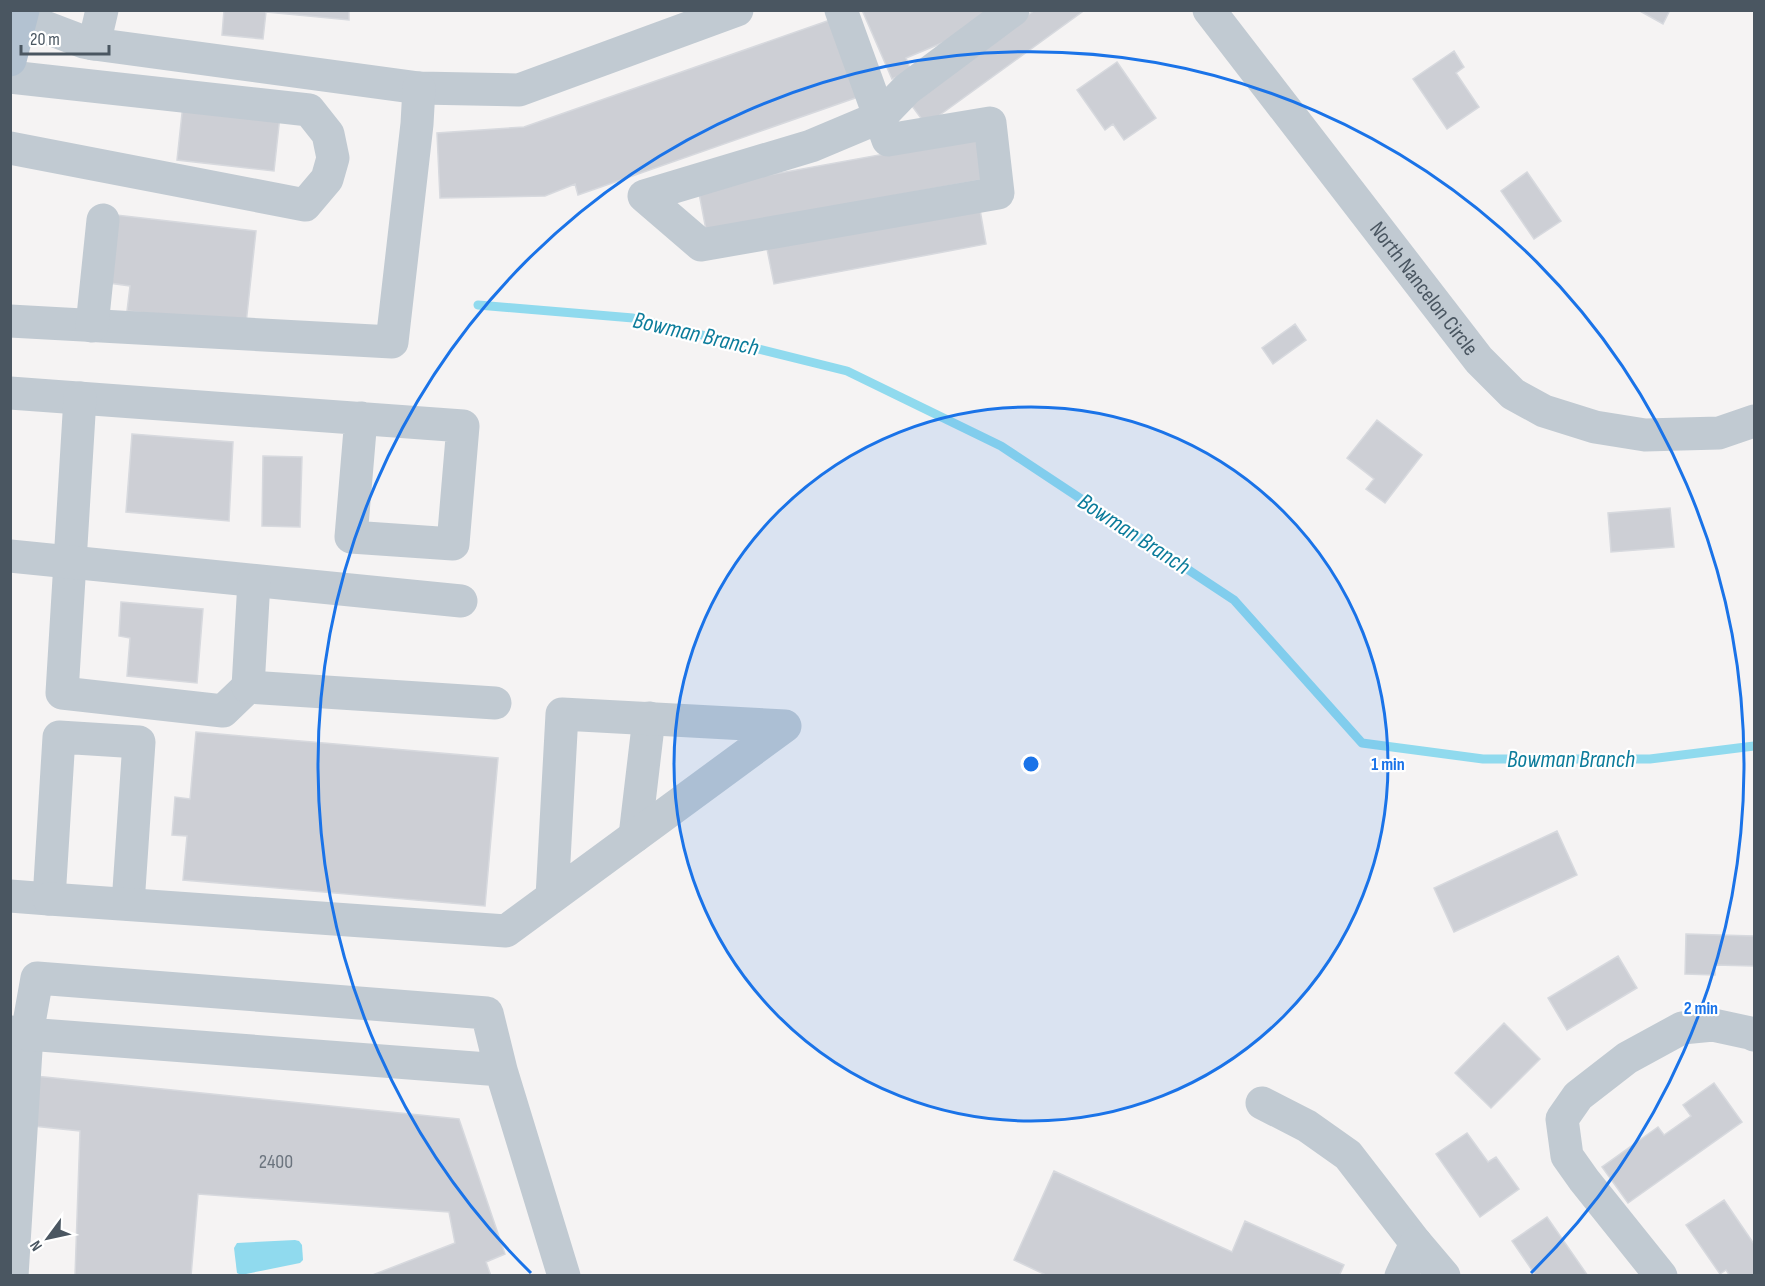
<svg xmlns="http://www.w3.org/2000/svg" width="1765" height="1286" viewBox="0 0 1765 1286" font-family="'Sofia Sans Condensed',sans-serif">
<style>
.water{fill:#90daee}
.lines{fill:none;stroke-linecap:round;stroke-linejoin:round}
.stream{stroke:#90daee;stroke-width:9}
.building{fill:#cdcfd5;stroke:#d7d9de;stroke-width:1.5}
.minor{stroke:#c1cad2;stroke-width:33}
.major{stroke:#b3c2d1;stroke-width:33}
.ring{fill:none;stroke:#1a73e8;stroke-width:3}
.labels{text-anchor:middle;dominant-baseline:central;stroke-width:4.5;stroke-linejoin:round;paint-order:stroke}
.number-label{font-size:20px;fill:#6b747e}
.street-label{font-size:22px;fill:#4a5661;stroke:#fff}
.water-label{font-size:24px;font-style:italic;fill:#0c7c9b;stroke:#fff}
.centre{fill:#1a73e8;stroke:#fff;stroke-width:3}
.ring-label{font-size:18px;text-anchor:middle;font-weight:bold;fill:#1a73e8;stroke:#fff;stroke-width:4.5;stroke-linejoin:round;paint-order:stroke}
</style>
<rect width="100%" height="100%" fill="#f5f3f3"/>
<path class="water" d="M295,1240L299,1241L302,1245L303,1260L300,1263L241,1275L237,1273L234,1248L237,1243Z"/>
<g class="lines">
<path class="stream" d="M478,305L633,318L847,371L1001,446L1234,600L1362,743L1483,759H1650L1754,746"/>
</g>
<path class="building" d="M224,10H349V20L266,12L263,39L222,35Z
M862,10H993L954,38L906,58L911,71L892,79Z
M1035,10H1081L1082,12L926,125L909,102Z
M1638,10H1670L1663,24Z
M833,19L861,96L578,195L575,184L545,196L440,198L437,133L524,127Z
M1454,51L1464,67L1456,73L1479,107L1447,129L1413,79Z
M1117,62L1156,118L1124,140L1113,124L1105,130L1077,90Z
M183,104L280,116L274,171L177,160Z
M978,137L986,179L706,230L698,188Z
M1527,172L1561,221L1534,239L1501,191Z
M979,204L986,244L774,284L766,244Z
M116,215L256,231L246,324L127,311L130,286L109,283Z
M1295,324L1306,340L1273,364L1262,348Z
M1377,420L1422,455L1385,503L1366,489L1374,479L1347,458Z
M132,434L233,442L229,521L126,512Z
M263,456L302,457L300,527L262,526Z
M1670,508L1674,547L1611,552L1608,513Z
M121,602L203,609L197,683L127,676L130,638L119,636Z
M196,732L498,758L485,906L183,880L187,836L172,835L175,797L190,799Z
M1557,831L1577,875L1454,932L1434,888Z
M1686,934L1754,936V985V966L1715,965V975L1685,974Z
M1618,956L1637,988L1567,1030L1548,998Z
M1504,1023L1540,1059L1491,1108L1455,1073Z
M35,1076L459,1119L505,1254L486,1262L491,1276H370L455,1243L449,1212L198,1194L191,1276H75L80,1131L33,1126Z
M1714,1083L1742,1122L1628,1203L1602,1167L1658,1127L1664,1135L1691,1116L1683,1105Z
M1467,1133L1488,1162L1496,1157L1519,1189L1480,1217L1436,1154Z
M1054,1171L1232,1252L1245,1221L1344,1265L1339,1276H1048L1014,1260Z
M1724,1200L1754,1244V1276H1730L1726,1270L1720,1274L1686,1225Z
M1547,1217L1588,1276H1536L1512,1241Z"/>
<g class="lines">
<g class="minor">
<path d="M841,10L888,140L990,123L998,193L701,245L644,196L811,146L880,117L907,89L1013,10"/>
<path id="s1" d="M1209,10L1479,360L1513,394L1544,411L1595,427L1645,435L1719,433L1754,421"/>
<path d="M21,18L84,42L94,44L419,88L519,90L737,10"/>
<path d="M94,44L102,10"/>
<path d="M10,77L309,110L328,134L333,158L327,179L305,205L10,148"/>
<path d="M10,321L392,342L417,124L419,88"/>
<path d="M92,326L103,220"/>
<path d="M10,393L463,426L453,544L351,537L361,418"/>
<path d="M80,398L62,693L223,711L248,687"/>
<path d="M10,556L461,601"/>
<path d="M254,581L248,687L495,703"/>
<path d="M635,836L649,718"/>
<path d="M10,896L49,899L59,737L139,742L128,904"/>
<path d="M49,899L506,931L785,726L562,714L552,897"/>
<path d="M10,1032L27,1034L12,1276"/>
<path d="M501,1070L487,1013L37,978L27,1034L501,1070L564,1276"/>
<path d="M1262,1103L1307,1126L1348,1155L1416,1243"/>
<path d="M1401,1276L1416,1243L1444,1276"/>
<path d="M1661,1276L1584,1180L1567,1156L1562,1119L1578,1096L1627,1058L1682,1028L1713,1025L1750,1033L1754,1035"/>
</g>
<path class="major" d="M10,60L23,10"/>
</g>
<circle cx="1031" cy="764" r="357" fill="#1a73e8" fill-opacity=".12"/>
<g class="ring">
<circle cx="1031" cy="764" r="357"/>
<path d="M531 1273A713 713 0 1 1 1531 1273"/>
</g>
<g class="labels">
<g class="number-label">
<text x="276" y="1162">2400</text>
</g>
<g class="street-label">
<text stroke="none"><textPath href="#s1" startOffset="352">North Nancelon Circle</textPath></text>
</g>
<g class="water-label">
<text transform="translate(696 334) rotate(13)">Bowman Branch</text>
<text transform="translate(1134 534) rotate(33)">Bowman Branch</text>
<text x="1571" y="759">Bowman Branch</text>
</g>
</g>
<circle cx="1031" cy="764" r="9" class="centre"/>
<g class="ring-label">
<text x="1388" y="770">1 min</text>
<text x="1701" y="1014">2 min</text>
</g>
<rect width="1765" height="1286" fill="none" stroke="#4a5661" stroke-width="24"/>
<g transform="translate(48 1238) rotate(237)" stroke="#ffffff" stroke-width="4.5" paint-order="stroke">
<path d="M0-4.5L10 22L0 15L-10 22Z" fill="#4a5661"/>
<text y="-9" font-size="16" font-weight="bold" text-anchor="middle" fill="#4a5661">N</text>
</g>
<path d="M21 45v9h88v-9" fill="none" stroke="#4a5661" stroke-width="3"/>
<text x="30" y="45" font-size="18" fill="#4a5661" stroke="#ffffff" stroke-width="4.5" paint-order="stroke">20 m</text>
</svg>
